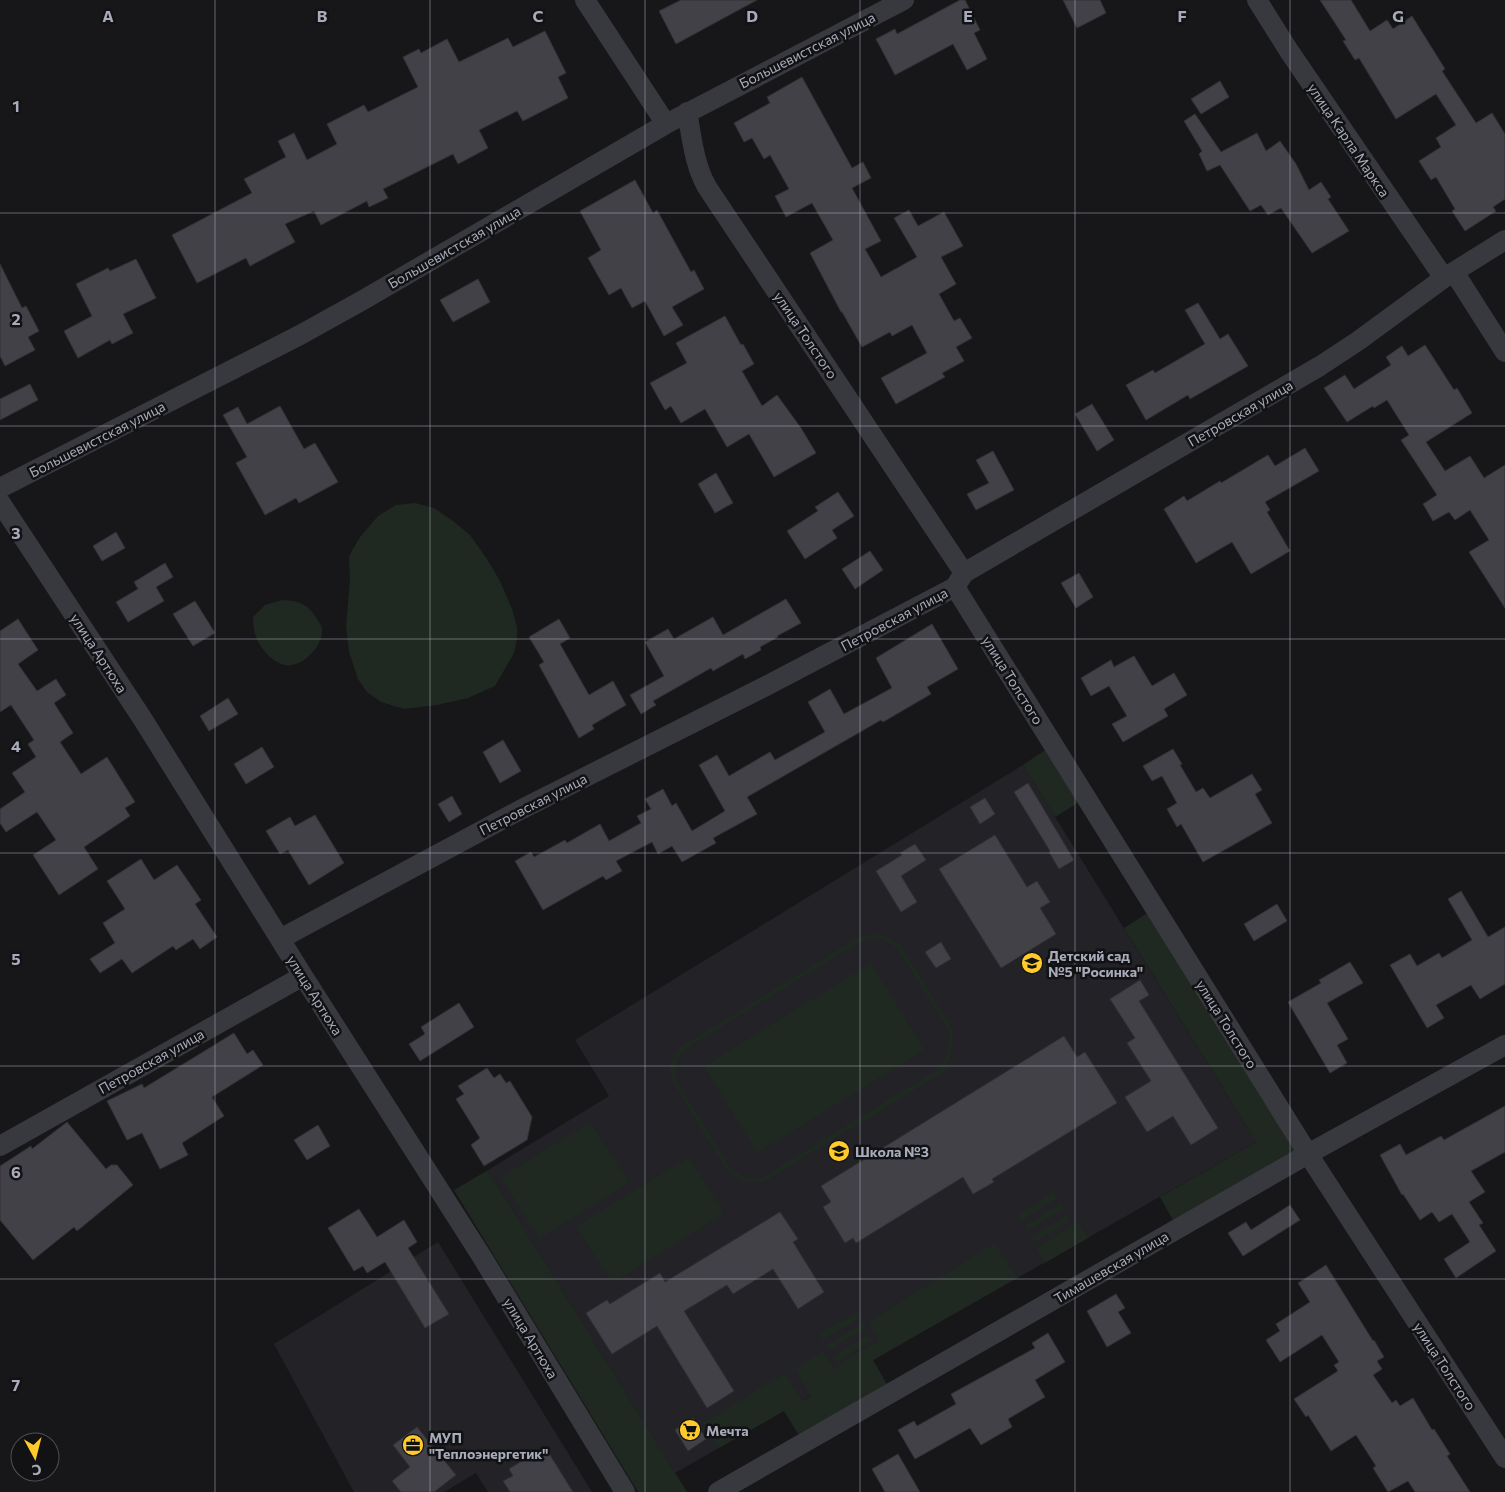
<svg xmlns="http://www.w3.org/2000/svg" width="1505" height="1492" viewBox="0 0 1505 1492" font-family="Commissioner,sans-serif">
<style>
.built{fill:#232327}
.green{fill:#1f2821;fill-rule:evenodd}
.building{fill:#414147;stroke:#313136}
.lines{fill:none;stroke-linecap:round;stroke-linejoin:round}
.minor{stroke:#38383f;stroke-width:20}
.grid{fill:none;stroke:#a8acba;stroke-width:1;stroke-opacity:0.55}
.labels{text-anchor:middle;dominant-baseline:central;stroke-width:5;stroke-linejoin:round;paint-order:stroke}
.street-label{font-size:14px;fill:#a8acba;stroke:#121215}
.poi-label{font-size:14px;font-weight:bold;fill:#a8acba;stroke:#121215;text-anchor:start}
.grid-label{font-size:16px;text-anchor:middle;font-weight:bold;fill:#a8acba;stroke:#121215;stroke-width:5;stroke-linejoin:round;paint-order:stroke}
</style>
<rect width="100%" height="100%" fill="#17171a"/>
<path class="built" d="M1023,765L1256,1142L675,1473L488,1170L609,1096L575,1040Z
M438,1242L592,1492H488L476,1473L444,1492H354L274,1344Z"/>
<path class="green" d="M415,503L434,508L453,521L470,535L487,559L500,581L512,609L517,627V639L514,653L495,686L468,698L437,705L404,709L381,702L367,692L358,679L349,652L346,626L350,580L349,556L360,537L378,516L396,505Z
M282,600C298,601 308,603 317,619C319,622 322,626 322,629C324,646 301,669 285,665C279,664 272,659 268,655C257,644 253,633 253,617L265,605Z
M1048,748L1081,801L1055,817L1023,765Z
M1149,912L1296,1152L1174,1222L1160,1197L1256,1142L1124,928Z
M877,934L886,936L901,945L952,1028L953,1046L948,1064L944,1072L764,1182H746L738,1179L725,1168L674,1085C668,1070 670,1059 680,1047L860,936ZM869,939L884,941L897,948L948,1030L949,1037L947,1054L940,1068L762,1177C748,1179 738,1176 729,1165L678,1083C673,1070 675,1061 684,1050L862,941Z
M871,963L925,1050L757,1153L704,1066Z
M590,1122L629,1183L539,1239L501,1177Z
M689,1157L724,1214L612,1283L576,1226Z
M488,1170L687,1492H638L454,1190Z
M1053,1192L1057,1199L1021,1221L1017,1215Z
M1060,1204L1064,1209L1027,1231L1024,1226Z
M1067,1215L1071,1221L1034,1243L1031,1237Z
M1078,1222L1088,1238L1045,1263L1036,1248Z
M995,1243L1017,1278L873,1360L888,1386L800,1437L784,1411L719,1448L703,1423L785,1373L802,1401L811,1396L795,1368L823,1351L834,1368L879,1340L868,1322Z
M856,1312L860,1318L823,1340L819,1334Z
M863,1323L866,1328L830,1350L826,1345Z
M869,1334L873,1340L837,1362L833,1356Z"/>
<path class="building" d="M681,0H757L676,44L659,11Z
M960,0H965L980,30L974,33L987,59L967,70L953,44L895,75L876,39L895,29L897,34Z
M1063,0H1100L1106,13L1077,28Z
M1320,0H1351L1370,31L1387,20L1393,29L1412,16L1445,69L1442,71L1476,123L1492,113L1505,134V199L1493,207L1496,211L1465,231L1452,211L1455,209L1436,177L1431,180L1419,161L1441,147L1436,138L1456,125L1436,94L1396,119L1359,58L1355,60L1343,41L1346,40Z
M545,31L566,73L558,77L568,98L523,121L517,111L479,130L488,148L458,164L453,154L383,189L388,198L369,207L367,201L321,225L314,211L285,224L295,242L250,266L246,258L197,283L172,235L252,193L244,179L286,157L278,141L294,133L307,160L337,144L327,124L364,105L368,112L418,87L403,57L419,49L421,53L447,39L459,62L508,38L513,47Z
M802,77L852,168L863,162L871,178L852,188L881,241L865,249L881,277L917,257L894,218L909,210L918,226L944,212L963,246L941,257L956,284L939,294L954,321L960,318L972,338L956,347L964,361L942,373L945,377L896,404L881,378L927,353L912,325L892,336L890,332L862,347L842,312H841L810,253L833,240L812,203L786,217L775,196L789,189L770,155L764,159L752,138L744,142L734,123L770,103L767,97Z
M1220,81L1229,97L1201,114L1191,99Z
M1195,114L1221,152L1257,133L1266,151L1280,141L1296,164L1309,190L1321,182L1331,197L1328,199L1349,231L1312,253L1281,208L1268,215L1261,205L1250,211L1220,165L1207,171L1199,154L1202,151L1184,121Z
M635,180L653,213L657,210L691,272L694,270L704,289L672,307L683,325L664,336L645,301L632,308L621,288L609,295L588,258L601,250L580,211Z
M136,259L156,298L123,314L133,333L112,344L110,340L78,358L64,331L92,316L76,284L108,268L110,271Z
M0,264L22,308L26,306L39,331L28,337L35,350L5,366L0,356Z
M478,279L490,302L453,322L440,300Z
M1198,303L1220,339L1228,334L1248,366L1190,399L1188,395L1146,420L1126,385L1153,370L1155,373L1205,344L1185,310Z
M725,316L741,345L743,344L754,364L742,371L762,406L777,395L801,428L816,453L774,477L749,434L727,447L705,409L681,423L671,406L665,410L650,383L687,363L676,343Z
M1425,345L1454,390L1457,388L1472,413L1426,442L1445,471L1470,456L1484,478L1505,465V608L1469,552L1489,540L1470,510L1455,520L1449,512L1433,521L1423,504L1437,495L1401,440L1409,435L1387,400L1374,408L1373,406L1347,422L1324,388L1345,375L1354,389L1391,365L1386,357L1402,346L1408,356Z
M30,384L38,400L0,420V399Z
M1092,404L1114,440L1097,451L1075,414Z
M280,406L304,449L315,443L338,482L299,503L296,498L265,515L236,463L247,457L223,415L238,407L247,424Z
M1305,448L1319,471L1265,502L1270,510L1267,512L1290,551L1251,574L1232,542L1196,563L1164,509L1184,496L1187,501L1220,481L1221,483L1268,455L1275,466Z
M993,451L1014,490L976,510L967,494L989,483L976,460Z
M716,473L733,503L715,513L698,484Z
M838,492L854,516L832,530L837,538L805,559L787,531L818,511L815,507Z
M116,532L125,548L102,561L93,546Z
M870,551L883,570L855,589L842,569Z
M165,563L173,577L156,587L164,601L128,622L116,602L138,589L134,582Z
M1079,573L1093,597L1076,608L1061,583Z
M786,599L801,623L777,636L778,637L760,647L761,650L745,659L743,654L713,671L711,668L653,701L656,705L641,714L630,695L664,676L645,642L668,629L674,639L713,617L723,635Z
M195,601L215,633L193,646L173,614Z
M18,619L38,650L18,664L37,691L56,679L66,695L54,703L73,733L60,742L81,774L107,757L135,802L125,808L130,816L84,847L98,869L59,895L33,855L56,840L37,812L6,832L0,823V809L25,792L12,773L36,757L28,744L34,740L11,705L0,712V631Z
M559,619L570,638L560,644L589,695L613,681L626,705L592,725L594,729L579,738L539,665L544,662L529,637Z
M932,624L958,669L927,687L931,694L883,722L881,720L747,797L757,814L713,838L716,843L682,862L672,846L658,854L652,842L616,861L622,871L606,880L603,876L543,910L515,861L531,852L534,857L565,840L567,843L600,824L609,841L641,823L637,816L651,809L645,799L663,789L672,806L676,803L692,831L725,811L699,765L717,755L729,776L770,752L775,760L825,732L808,702L830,689L844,714L892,688L876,658Z
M1134,656L1152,686L1174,673L1187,695L1164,709L1168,716L1123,742L1112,724L1127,716L1109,686L1091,696L1081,678L1111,660L1114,667Z
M228,698L238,714L209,731L200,716Z
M503,740L521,771L500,783L483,752Z
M262,747L274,767L246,784L234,764Z
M1173,749L1182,764L1180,765L1196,792L1203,788L1210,798L1252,774L1262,790L1255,794L1272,823L1203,862L1181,824L1177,827L1167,809L1177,803L1162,776L1152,781L1143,766Z
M1028,783L1074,860L1059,869L1049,852L1050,851L1014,792Z
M452,796L462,814L449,822L438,804Z
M985,798L995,814L980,824L970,807Z
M315,815L344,863L309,885L288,850L280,854L266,831L290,817L295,826Z
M995,835L1027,887L1037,881L1050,902L1040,908L1056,934L1001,968L939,869Z
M915,844L926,860L901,876L917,902L901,912L876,871L902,855L900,853Z
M141,859L154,880L177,865L201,900L195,904L217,937L200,949L193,939L176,950L173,946L132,973L122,959L100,973L90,959L115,943L103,923L125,909L107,881Z
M1461,891L1488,937L1505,927V984L1480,999L1471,985L1436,1005L1444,1018L1427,1028L1390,965L1410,954L1417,966L1439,953L1442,958L1472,940L1448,899Z
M1277,904L1287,921L1254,941L1244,924Z
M941,942L951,959L936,968L925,952Z
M1350,962L1363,983L1327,1003L1348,1039L1337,1045L1347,1063L1330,1073L1288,1002L1321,983L1319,980Z
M1140,980L1149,995L1139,1001L1218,1128L1191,1145L1173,1116L1147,1132L1125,1097L1151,1081L1127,1043L1135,1038L1110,999Z
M459,1003L474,1027L420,1061L409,1044L425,1034L421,1027Z
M234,1033L247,1054L253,1050L263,1065L212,1097L224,1116L182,1143L188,1155L160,1169L142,1133L127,1140L107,1101L142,1084L144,1088Z
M1064,1036L1077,1057L1085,1052L1117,1103L992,1179L994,1182L973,1194L963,1177L856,1243L853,1238L845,1243L823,1207L831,1202L821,1186Z
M487,1068L494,1078L500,1074L506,1083L510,1081L532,1117L527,1140L484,1166L471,1145L480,1138L456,1099L464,1094L458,1086Z
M1505,1106V1152L1471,1171L1485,1192L1469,1202L1483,1223L1479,1225L1496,1251L1456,1278L1444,1259L1470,1242L1452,1214L1439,1222L1432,1212L1420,1220L1403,1194L1402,1195L1380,1155L1400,1144L1406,1155L1441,1136L1444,1140Z
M67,1122L106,1169L111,1165H117L133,1185L77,1231L74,1227L33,1260L0,1220V1166L31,1146L32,1149Z
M318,1125L330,1146L307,1160L294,1140Z
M1290,1205L1300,1220L1243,1256L1228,1233L1246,1222L1251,1230Z
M359,1209L377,1237L404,1220L417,1242L408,1248L449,1314L425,1328L385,1262L367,1273L363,1266L354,1271L328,1228Z
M780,1212L798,1239L793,1242L824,1292L798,1309L773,1269L733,1294L727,1285L684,1311L734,1391L707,1408L657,1326L612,1354L586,1313L607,1300L610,1304L660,1273L665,1282Z
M1326,1265L1373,1341L1374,1340L1384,1357L1377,1361L1382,1369L1373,1375L1392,1403L1396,1400L1400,1406L1413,1398L1432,1430L1434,1429L1450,1454L1447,1456L1470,1492H1415L1408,1481L1388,1492L1373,1468L1376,1466L1356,1435L1331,1451L1308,1415L1306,1417L1294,1399L1338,1371L1334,1365L1339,1362L1322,1335L1280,1362L1266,1340L1280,1331L1276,1324L1310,1302L1298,1283Z
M1116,1294L1125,1308L1118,1312L1131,1333L1107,1347L1087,1311Z
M1048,1333L1065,1362L1035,1380L1045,1397L1008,1419L1012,1427L981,1445L970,1428L915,1459L898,1430L914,1421L917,1426L956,1404L951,1394L1035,1348L1032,1343Z
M693,1418L706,1439L688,1451L675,1430Z
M417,1427L456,1475L434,1492H401L392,1481L410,1467L393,1445Z
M545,1447L573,1492H510L503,1481L513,1476L509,1469Z
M898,1454L920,1492H885L872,1469Z"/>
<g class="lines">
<path class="minor" d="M585,0L666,124
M1257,0L1289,51L1444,278
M687,112C692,138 694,164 707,187L964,573
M1454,272L1505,352
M0,488L300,335L363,300L666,124L904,0
M0,502L142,718L303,976L482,1257L625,1492
M955,587L1308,1154L1505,1458
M280,939L522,809L766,686L955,587L964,573L1320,366L1358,341L1444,278L1505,240
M0,1146L303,976
M718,1492L1308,1154L1505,1045"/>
</g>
<path class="grid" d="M215,0V1492M430,0V1492M645,0V1492M860,0V1492M1075,0V1492M1290,0V1492M0,213H1505M0,426H1505M0,639H1505M0,853H1505M0,1066H1505M0,1279H1505"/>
<defs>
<g id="school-disc" transform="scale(1.125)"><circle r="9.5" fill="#ffcb2a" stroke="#121215"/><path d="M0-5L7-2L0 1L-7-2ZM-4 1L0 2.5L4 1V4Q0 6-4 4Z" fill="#111"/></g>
<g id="supermarket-disc" transform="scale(1.125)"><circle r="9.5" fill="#ffcb2a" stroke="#121215"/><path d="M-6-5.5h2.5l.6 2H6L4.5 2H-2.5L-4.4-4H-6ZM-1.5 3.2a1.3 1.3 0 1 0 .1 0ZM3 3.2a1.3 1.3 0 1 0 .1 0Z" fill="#111"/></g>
<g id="office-disc" transform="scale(1.125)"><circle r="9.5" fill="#ffcb2a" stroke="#121215"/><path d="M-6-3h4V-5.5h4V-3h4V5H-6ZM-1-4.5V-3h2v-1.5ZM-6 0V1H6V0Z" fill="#111"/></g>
</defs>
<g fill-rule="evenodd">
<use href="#school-disc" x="1032" y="963"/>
<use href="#school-disc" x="839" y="1151"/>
<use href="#supermarket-disc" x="690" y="1430"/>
<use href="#office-disc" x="413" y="1445"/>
</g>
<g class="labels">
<g class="street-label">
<text transform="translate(807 50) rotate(-27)">Большевистская улица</text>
<text transform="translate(1349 140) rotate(56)">улица Карла Маркса</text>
<text transform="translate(454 247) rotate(-30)">Большевистская улица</text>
<text transform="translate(806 335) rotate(56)">улица Толстого</text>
<text transform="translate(1240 413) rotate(-30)">Петровская улица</text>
<text transform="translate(97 439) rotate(-27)">Большевистская улица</text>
<text transform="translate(894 619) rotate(-28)">Петровская улица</text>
<text transform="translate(99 653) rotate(57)">улица Артюха</text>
<text transform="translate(1013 680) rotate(58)">улица Толстого</text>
<text transform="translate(533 804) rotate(-27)">Петровская улица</text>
<text transform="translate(315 995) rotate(58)">улица Артюха</text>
<text transform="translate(1227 1024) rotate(58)">улица Толстого</text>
<text transform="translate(151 1061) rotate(-29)">Петровская улица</text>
<text transform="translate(1111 1267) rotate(-30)">Тимашевская улица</text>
<text transform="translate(531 1338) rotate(59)">улица Артюха</text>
<text transform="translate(1445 1366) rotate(57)">улица Толстого</text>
</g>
<g class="poi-label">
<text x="1048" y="955">Детский сад<tspan x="1048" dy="16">№5 "Росинка"</tspan></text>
<text x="855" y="1151">Школа №3</text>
<text x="706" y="1430">Мечта</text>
<text x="429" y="1437">МУП<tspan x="429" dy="16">"Теплоэнергетик"</tspan></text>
</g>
</g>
<g class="grid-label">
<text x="108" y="22">A</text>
<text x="322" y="22">B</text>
<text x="538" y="22">C</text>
<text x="752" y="22">D</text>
<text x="968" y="22">E</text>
<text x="1182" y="22">F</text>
<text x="1398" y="22">G</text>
<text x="16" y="112">1</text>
<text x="16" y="325">2</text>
<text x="16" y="539">3</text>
<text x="16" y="752">4</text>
<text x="16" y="965">5</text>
<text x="16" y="1178">6</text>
<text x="16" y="1391">7</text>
</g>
<g transform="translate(35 1457) rotate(173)"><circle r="24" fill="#121215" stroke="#4e5057"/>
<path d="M0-4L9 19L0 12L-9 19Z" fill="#ffcb2a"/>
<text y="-8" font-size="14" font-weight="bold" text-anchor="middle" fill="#a8acba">С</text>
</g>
</svg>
